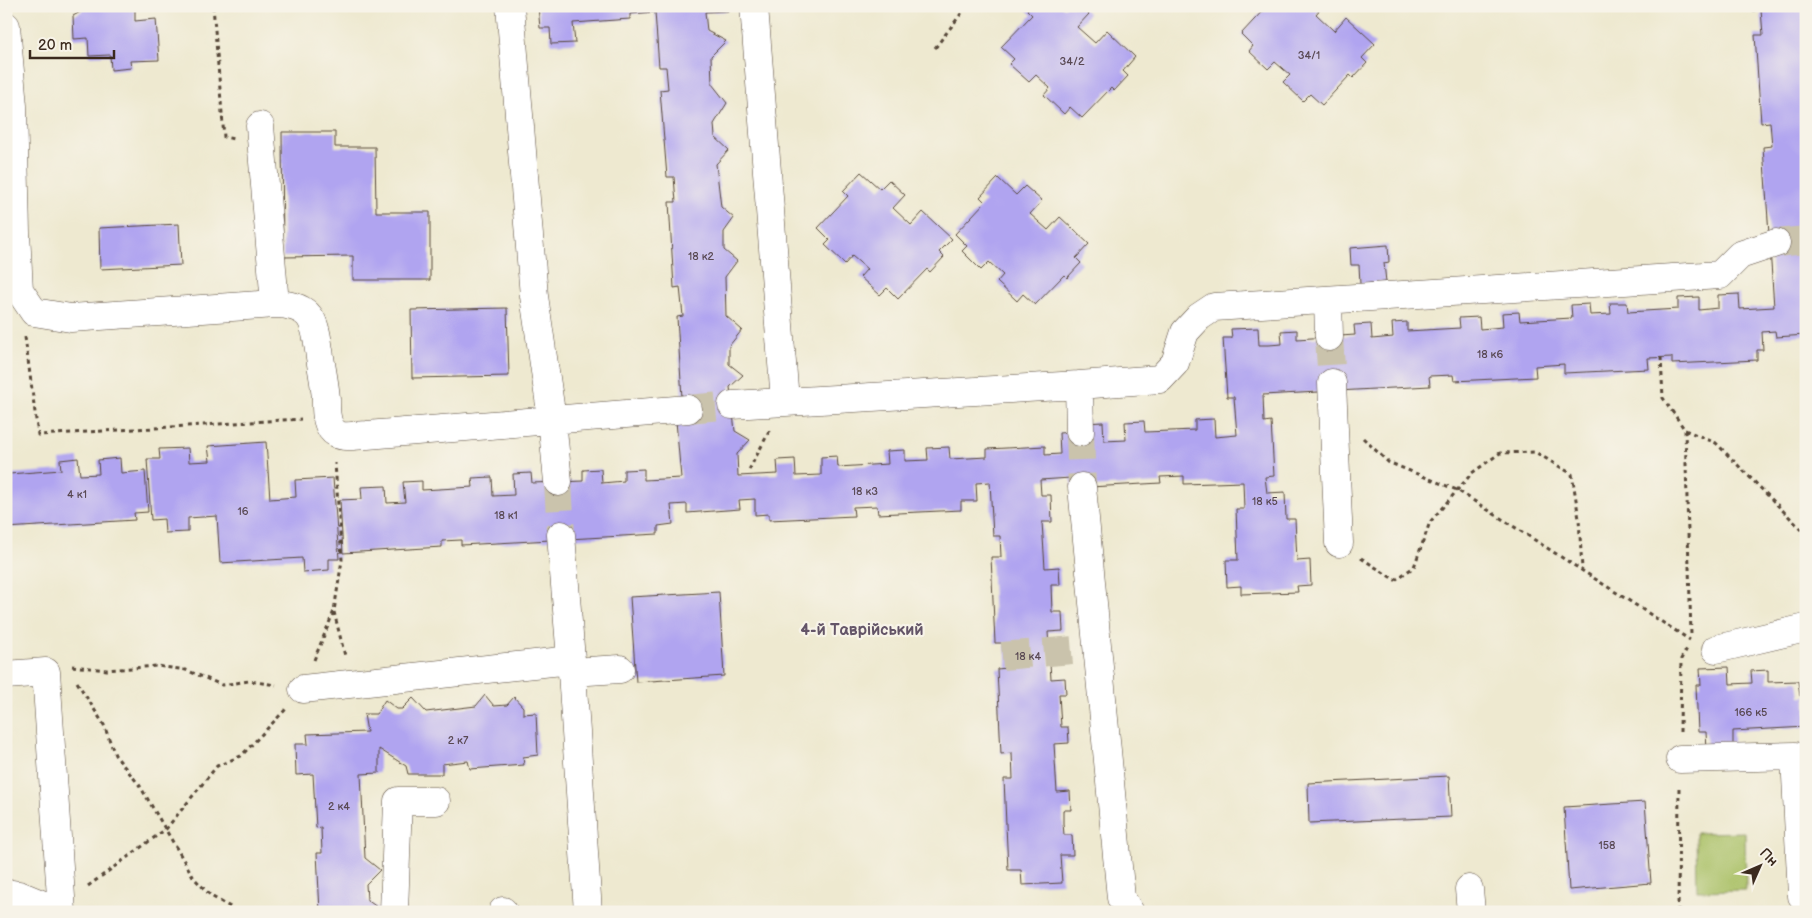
<svg xmlns="http://www.w3.org/2000/svg" width="1812" height="918" viewBox="0 0 1812 918" font-family="'Balsamiq Sans',sans-serif">
<style>
.green{fill:#a9c065;stroke:#727542}
.building{fill:#b0a4f0}
.lines{fill:none;stroke-linecap:round;stroke-linejoin:round}
.minor-tunnel{stroke:#cac3ac;stroke-width:28;stroke-dasharray:28 14;stroke-linecap:butt}
.minor-casing{stroke:#564739;stroke-width:29}
.path{stroke:#564739;stroke-width:3;stroke-dasharray:4 4;stroke-linecap:butt}
.minor{stroke:#fff;stroke-width:28}
.labels{text-anchor:middle;dominant-baseline:central;stroke-width:4.5;stroke-linejoin:round;paint-order:stroke}
.number-label{font-size:11px;fill:#584852}
.quarter-label{font-size:16px;font-weight:bold;fill:#645568;stroke:#f7f3e8}
</style>
<rect width="100%" height="100%" fill="#f7f3e8"/>
<filter id="ink" filterUnits="userSpaceOnUse"><feTurbulence type="fractalNoise" baseFrequency=".02" numOctaves="2"/><feDisplacementMap in="SourceGraphic" scale="10" xChannelSelector="R" yChannelSelector="G"/><feConvolveMatrix kernelMatrix="1 2 1 2 8 2 1 2 1" color-interpolation-filters="sRGB"/></filter>
<filter id="wash" filterUnits="userSpaceOnUse"><feTurbulence type="fractalNoise" baseFrequency=".0096" numOctaves="4" result="noise"/><feDisplacementMap in="SourceGraphic" scale="20" xChannelSelector="R" yChannelSelector="G"/><feGaussianBlur stdDeviation="1.12" result="paint"/><feColorMatrix in="noise" values="0 0 0 0 0 0 0 0 0 0 0 0 0 0 0 0 0 1.4 0 .05"/><feComposite in="paint" operator="in"/></filter>
<g filter="url(#wash)">
<rect width="100%" height="100%" fill="#eee9d0"/>
<path class="green" d="M1745,832L1746,890L1697,891L1696,833Z"/>
<g id="blocks">
<path class="building" d="M82,6H135V21L156,19L159,60L130,61L131,68L111,70L110,55L89,56L88,38L74,39L73,16L82,11Z
M538,6H727L728,11L705,12L707,31L726,41L711,56L712,84L727,103L714,124L715,137L729,150L716,164L721,207L734,218L724,232V250L737,261L725,277L726,316L742,330L729,346V364L743,375L730,387L735,431L750,440L737,454L738,476L778,474L777,460L795,459L796,476L821,475V457L837,456L838,467L888,464L887,451L905,450V461L928,460L927,448L949,447L950,459L987,457V449L1045,446V455L1060,454L1059,433L1085,431V423L1103,422L1104,441L1126,440L1125,422L1144,421L1145,432L1195,430V420L1214,419L1215,437L1237,435L1234,397H1227L1223,338H1232L1231,329L1258,328L1259,345H1269L1282,344L1281,331L1297,330V339L1355,335L1354,325L1371,324L1372,339L1393,337L1392,323L1407,322V331L1460,328L1459,318L1479,317L1480,329L1503,327L1502,313L1519,312L1520,321L1572,318L1571,305L1589,304L1590,315L1611,314L1610,303H1627L1628,312L1678,309V298L1699,297V310L1718,308V295L1739,294L1740,309L1774,307L1763,147L1772,146L1770,122L1761,123L1755,35H1763L1761,10L1753,11V6H1806V335L1776,337L1775,331L1762,332L1763,350H1757V360L1672,364V357L1648,358L1649,369L1564,373V364L1535,366L1536,377L1454,381L1453,375L1429,376L1430,386L1263,395L1264,422L1271,421L1274,476L1265,477L1267,493L1285,492L1286,519H1295L1297,561L1310,560L1311,585L1297,586L1298,592L1241,594V586L1227,587L1226,560H1238L1236,509H1244L1243,482L1184,484V476L1160,477L1161,483L1072,488L1071,478L1040,480L1041,495H1051L1052,522H1042L1045,568L1059,567L1060,585H1051L1052,612H1062L1063,631L1048,632L1051,679L1065,678L1066,694H1059L1061,727H1068L1069,743L1054,744L1057,792L1070,791L1071,810H1063V823L1064,835H1072L1073,855H1060L1062,883L1022,885L1021,870H1008L1004,779H1013L1012,753L1001,754L997,669L1007,668L1005,643H995L991,557H1001L1000,536H993L990,482L976,483L977,501H961V510L878,514L877,506L853,507L854,516L769,520V514L755,515V499L739,500L740,509L687,513V504L671,505L673,524L658,526V534L461,545V540L442,541V547L343,553L340,500L362,499L361,487L386,486L387,503L405,502L403,482L422,481V490L473,487L472,478L492,477L493,496L514,495L513,474L531,473L532,483L583,481V470L601,469L602,483L624,481V470L644,469V480L681,478L676,421L682,398L677,317L683,316L680,287L674,288L669,202H676L674,177H667L660,90L668,89L666,67H659L655,12L630,14V19L573,23L575,43L551,44L550,28H540Z
M1030,6H1062L1064,8L1066,6H1081L1089,14L1077,27L1095,43L1107,30L1135,57L1123,71L1128,76L1114,91L1111,88L1082,118L1070,107L1064,114L1044,95L1050,88L1036,75L1029,82L1009,64L1014,59L1001,47L1032,15L1027,10Z
M1267,6H1323L1316,14L1334,31L1346,17L1375,44L1362,58L1367,63L1353,78L1350,75L1322,105L1310,94L1303,101L1283,82L1290,75L1275,62L1268,69L1249,51L1253,46L1241,34Z
M282,132H335V147H375L376,212H430V280H353V256L283,257Z
M861,172L880,189L889,180L905,195L893,208L911,225L923,212L952,239L939,252L944,257L930,272L927,269L898,299L887,288L880,295L860,277L867,269L852,256L845,264L825,245L830,240L818,228L848,196L843,191Z
M998,178L1016,195L1025,186L1042,201L1030,214L1048,230L1060,217L1089,244L1076,258L1081,263L1067,278L1064,275L1035,305L1023,294L1017,301L997,282L1003,275L989,262L981,270L962,251L967,246L955,234L985,202L980,197Z
M179,224L181,265L100,269L99,228Z
M1388,245L1389,262L1384,263L1386,282L1360,284L1359,265H1351L1350,248Z
M507,308L509,376L412,378L411,310Z
M266,442L270,499L296,497L295,480L333,478L339,559H329V570L303,572L302,558L220,563L217,516L188,518V532L165,533L164,519L151,520L147,459H160L159,449L188,448L189,462L210,461L208,446Z
M78,458L80,475L99,474L98,460L120,458L121,473L145,471L148,512L134,513L135,520L6,528V463H8L9,474L61,470L60,460Z
M719,592L724,676L636,682L630,597Z
M1729,667L1730,684L1752,683L1751,671L1768,670V682L1798,681L1800,696H1806V727L1733,731V749L1707,751L1706,732H1698L1696,685H1701L1700,668Z
M485,695L494,706L507,705L514,697L523,707V714L536,713L538,755L523,757L524,765L470,769L468,761L442,764V774H408L406,766L379,749V773L361,774L365,858L380,870L366,884L367,900L384,912H320L317,853H322L321,827L316,828L313,774L296,775L295,744H308L307,734L367,732L364,714H376L385,700L397,709H402L413,698L426,712L476,706Z
M1449,776L1451,817L1309,823L1308,783Z
M1645,802L1651,883L1569,890L1564,807Z
M6,806H8L10,834H6Z"/>
</g>
</g>
<g filter="url(#ink)">
<use href="#blocks" fill-opacity="0" stroke="#564739" stroke-width="1"/>
<g class="lines">
<path class="minor-tunnel" d="M1776,243L1806,240
M1329,337L1332,383
M688,409L732,405
M1080,432L1082,487
M558,482L561,535
M1002,656L1097,648"/>
<g class="minor-casing">
<path id="minor" d="M510,6L534,296L552,419L558,482
M754,6L785,401
M6,26L13,106
M6,106H13L16,233
M260,126L275,304
M6,234L16,233L19,290L34,312L71,318L275,304C315,305 315,324 320,357C322,371 325,385 326,399C326,411 325,427 337,434C344,438 359,435 367,435L688,409
M1328,300L1329,337
M1332,383L1339,543
M1079,385L1160,379L1175,363L1185,332L1199,317L1214,307L1720,275L1740,255L1776,243
M732,405L1079,385L1080,432
M1082,487L1121,898L1130,912
M561,535L572,672L620,669
M1716,649L1806,628
M572,672L588,912
M6,675L46,672L62,912
M303,689L571,660
M1680,759L1795,756L1802,896
M1469,889L1471,912
M6,893L19,895L41,904L44,912
M503,911V912
M394,912L398,801H436"/>
</g>
<path class="path" d="M213,6L224,137L234,139
M935,48L967,6
M25,337L38,435L301,419
M1661,357L1663,398L1685,430L1691,635
M1685,430L1716,443L1806,534
M1363,438L1388,462L1457,490L1690,640
M749,470L770,430
M1361,558L1395,580L1414,567L1430,522L1472,473L1500,453L1535,452L1572,474L1579,519L1582,569
M334,612L345,656
M314,660L334,611L342,560L335,463
M72,666L107,670L157,666L186,670L222,685L249,681L276,685
M77,682L104,725L115,755L140,786L194,878L211,896L232,908L236,912
M1680,732L1681,659L1688,647
M88,886L166,829L217,766L241,756L286,709
M1678,912L1679,785"/>
<use href="#minor" class="minor"/>
</g>
</g>
<g class="labels">
<g class="number-label">
<text x="1309" y="55">34/1</text>
<text x="1072" y="61">34/2</text>
<text x="701" y="256">18 к2</text>
<text x="1490" y="354">18 к6</text>
<text x="865" y="491">18 к3</text>
<text x="77" y="494">4 к1</text>
<text x="1265" y="501">18 к5</text>
<text x="243" y="511">16</text>
<text x="506" y="515">18 к1</text>
<text x="1028" y="656">18 к4</text>
<text x="1751" y="712">166 к5</text>
<text x="458" y="740">2 к7</text>
<text x="339" y="806">2 к4</text>
<text x="1607" y="845">158</text>
</g>
<g class="quarter-label">
<text x="862" y="630">4-й Таврійський</text>
</g>
</g>
<rect width="1812" height="918" fill="none" stroke="#f7f3e8" stroke-width="25"/>
<g transform="translate(1760 866) rotate(45)" stroke="#f7f3e8" stroke-width="4" paint-order="stroke">
<path d="M0-4L9 19L0 12L-9 19Z" fill="#3b2a1e"/>
<text y="-8" font-size="14" font-weight="bold" text-anchor="middle" fill="#3b2a1e">Пн</text>
</g>
<path d="M30 50v8h84v-8" fill="none" stroke="#3b2a1e" stroke-width="2.5"/>
<text x="38" y="50" font-size="15" fill="#3b2a1e" stroke="#f7f3e8" stroke-width="4" paint-order="stroke">20 m</text>
</svg>
